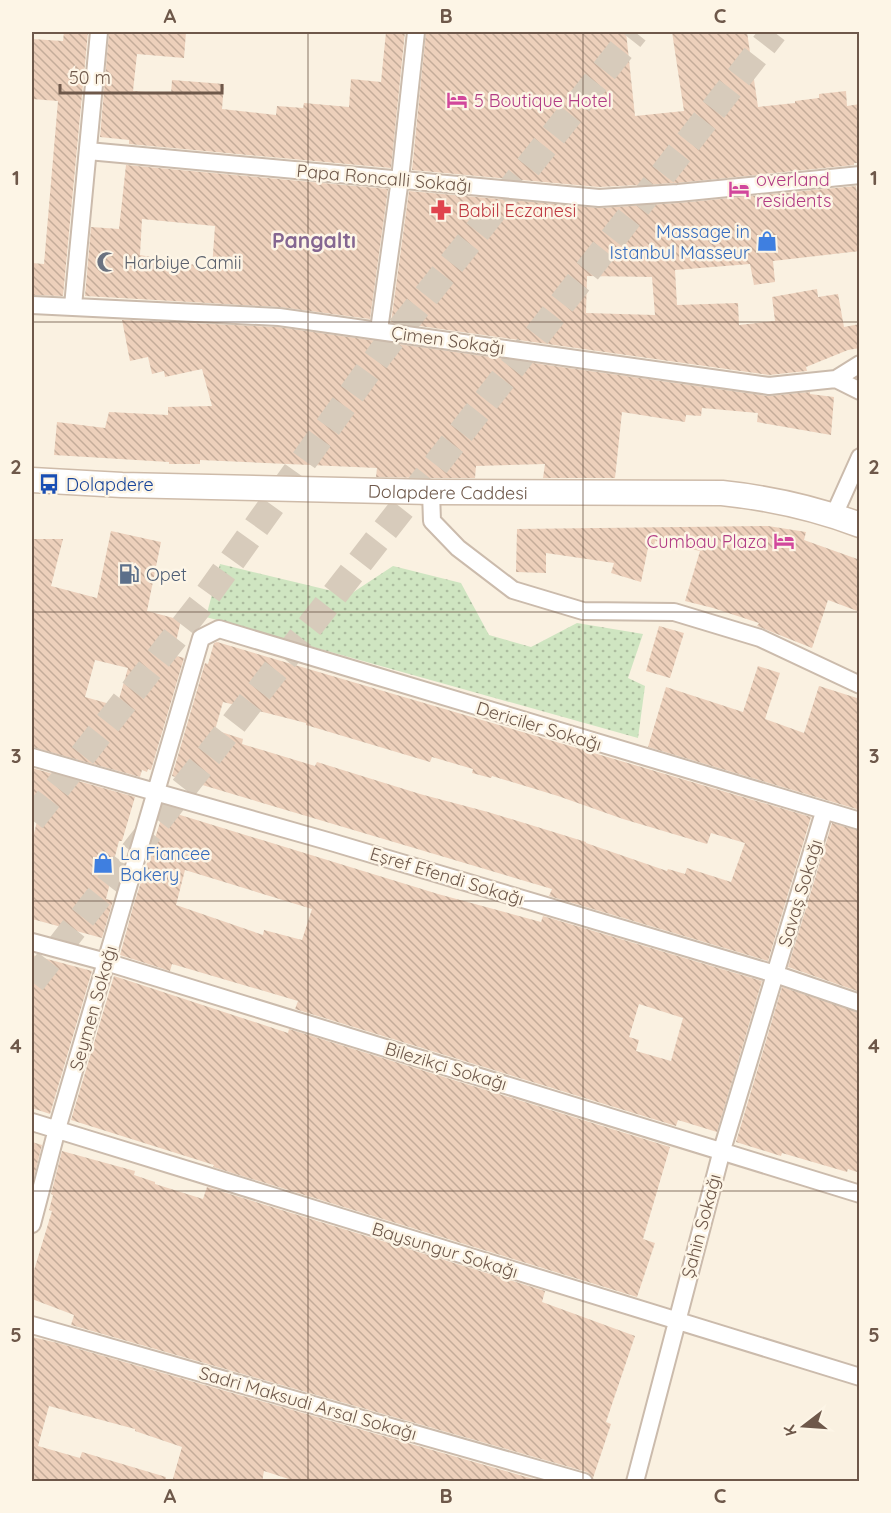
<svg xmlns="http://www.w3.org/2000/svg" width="891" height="1513" viewBox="0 0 891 1513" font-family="Quicksand,sans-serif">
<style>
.green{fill:url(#green-dots)}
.building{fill:url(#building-back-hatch);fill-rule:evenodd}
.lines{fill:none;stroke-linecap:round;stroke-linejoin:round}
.primary-tunnel{stroke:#d7cbbb;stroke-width:27;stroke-dasharray:27 14;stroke-linecap:butt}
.minor-casing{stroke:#cbbbac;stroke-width:20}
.secondary-casing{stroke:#cebba9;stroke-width:27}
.minor{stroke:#fff;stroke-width:16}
.secondary{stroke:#fff;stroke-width:24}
.grid{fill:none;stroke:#6e584a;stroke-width:1.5;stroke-opacity:0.55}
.labels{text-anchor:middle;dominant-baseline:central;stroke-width:5;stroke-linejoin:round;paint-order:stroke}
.hotel-label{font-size:18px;fill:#b23c85;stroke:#fdf5e6;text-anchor:start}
.street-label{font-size:18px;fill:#6e584a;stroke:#fdf5e6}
.health-label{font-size:18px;fill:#be3a42;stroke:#fdf5e6;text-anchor:start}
.shop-label{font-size:18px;fill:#366cbe;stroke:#fdf5e6;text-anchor:end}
.worship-label{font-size:18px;fill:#5b616d;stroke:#fdf5e6;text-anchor:start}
.transit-label{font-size:18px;fill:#164399;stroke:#fdf5e6;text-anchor:start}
.service-label{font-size:18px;fill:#4e5e75;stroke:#fdf5e6;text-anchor:start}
.quarter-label{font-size:21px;font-weight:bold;fill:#846691;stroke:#fdf5e6}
.neatline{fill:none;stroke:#6e584a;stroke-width:2}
.grid-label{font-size:20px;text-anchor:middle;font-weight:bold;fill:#6e584a}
</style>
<defs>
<pattern id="green-dots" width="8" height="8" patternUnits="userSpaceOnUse" patternTransform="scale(1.5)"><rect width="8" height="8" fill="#cfe5c1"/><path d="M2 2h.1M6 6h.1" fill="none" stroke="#acbc9f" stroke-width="1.8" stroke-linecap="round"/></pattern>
<pattern id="building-back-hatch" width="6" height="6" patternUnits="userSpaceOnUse" patternTransform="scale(1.5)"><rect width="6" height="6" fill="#edd0bb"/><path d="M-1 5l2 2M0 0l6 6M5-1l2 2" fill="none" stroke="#c4ac9a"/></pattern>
</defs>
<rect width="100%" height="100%" fill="#faf1e1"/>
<path class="green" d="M220,564L349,595L393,566L461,583L489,635L531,647L577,623L643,634L628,678L645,686L638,738L206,617Z"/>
<path class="building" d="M64,32H88L63,296L32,295V263L44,264L58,101L32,99V39L63,41Z
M109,32H186L184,58L137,54L133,91L171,94L172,80L224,84L222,109L276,115L277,106L303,108L304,103L349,107L351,79L381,82L386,32H405L391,168L129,144V140L100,137Z
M426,32H626L635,116L684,111L672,32H747L758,107L795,103V101L819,98V94L846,91L847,106L860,104V163H854V165L677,183L599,187L412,170Z
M126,165L388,189L370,319L280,307L85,296L91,227L119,229ZM142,219L215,226L212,268L140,255Z
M856,186L860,217V251L773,261L775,282L754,285L750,264L675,270L677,305L738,303L739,325L775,321L772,297L817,289L818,297L838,294L844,327L860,324V348L848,350L806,367L807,371L769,375L391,322L409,191L600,208L679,203ZM587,276L652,277L655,315L586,313Z
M122,320L278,327L768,396L810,392V394L834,397L831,435L757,422L758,413L702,408L701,416L686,415L685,422L622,412L615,478H543L545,464L476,466L475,478H431L376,477L377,468L200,460V464H169V462L54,455L57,422L105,428L109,412L168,415V407L212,406L202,369L165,377L164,371L152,374L148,357L130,361Z
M768,526L806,532L804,540L860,560V612L828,600L812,648L757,626L759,623L713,608L685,601L700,551L655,541L654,547L648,548L641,582L611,573L614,563L546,553V573L516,572L517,529Z
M111,531L161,542L147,611L181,620L173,655L184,658L151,770L148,769L147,772L142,770L140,777L32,747V539H63L51,586L97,598ZM95,660L128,668L117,706L85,697Z
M659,626L684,633L670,678L646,671Z
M217,642L811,817L768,961L549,896L552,889L172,776L205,663L208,664L214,643ZM223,702L306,723V725L430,762L432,757L473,769L472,773L491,778L492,776L558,796L623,819L707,844L711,833L745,843L731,882L687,868L685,874L668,869L667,871L586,843V842L488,812L420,794L317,762L315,766L242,744L243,739L215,730Z
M758,666L780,673L765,719L804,733L819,686L860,699V810L648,747L666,687L743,712Z
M32,768L135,797L122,841H119L108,883H110L106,899L113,901L102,938L32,919V842L37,821L32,819Z
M164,810L438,894L541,922L543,916L762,981L717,1132L678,1120L676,1126L295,1009L298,1001L172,964L170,971L120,955L133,907ZM185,870L312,909L302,940L264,930L263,935L176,905ZM639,1004L683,1018L671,1061L636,1051L639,1040L629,1037Z
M832,823L860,831V992L788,967Z
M32,955L92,971L50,1114L32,1108Z
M114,976L288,1033L289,1029L670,1147L643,1239L655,1243L637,1297L213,1167L214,1165L71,1120Z
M782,987L860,1013V1173L848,1169L847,1172L782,1153L781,1156L736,1142Z
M32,1142L42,1145L32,1185Z
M62,1151L135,1171L134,1175L155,1182V1184L203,1199L207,1187L545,1291L542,1302L635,1336L606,1422L611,1424L593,1478L587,1472L71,1325L74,1315L32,1299V1277L52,1211L49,1210L53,1195L51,1194Z
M32,1337L58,1343L544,1482H298L264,1471L262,1482H172L182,1447L135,1431V1429L49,1406L38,1446L80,1458L82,1452L166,1477L165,1482H32Z"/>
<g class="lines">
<path class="primary-tunnel" d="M32,820L201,604L381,353L635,32
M32,982L774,32"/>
<g class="minor-casing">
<path id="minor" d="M88,151L599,198L678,193L860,175
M32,305L279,317L769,386L836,379L860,391
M73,306L99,32
M379,330L400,179L416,32
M836,379L860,364
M431,492L432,521L458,548L513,590L583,611L674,612L760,638L860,685
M834,515L860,457
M32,757L331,842L775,974L860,1003
M32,942L106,962L860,1194
M32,1122L860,1377
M32,1224L57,1129L201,638L219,629L860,821
M32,1325L584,1482
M635,1482L722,1150L824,812"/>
</g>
<g class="secondary-casing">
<g id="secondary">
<path id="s1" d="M32,480L122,485L431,492L722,493C769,498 815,508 860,525"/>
</g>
</g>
<use href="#minor" class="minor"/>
<use href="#secondary" class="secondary"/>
</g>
<path class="grid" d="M308,32V1482M583,32V1482M32,322H860M32,612H860M32,901H860M32,1191H860"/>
<defs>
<g id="hotel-bare" transform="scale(1.62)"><path d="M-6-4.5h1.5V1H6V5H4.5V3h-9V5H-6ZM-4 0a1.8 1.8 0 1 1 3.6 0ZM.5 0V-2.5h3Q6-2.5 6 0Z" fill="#d1479c" stroke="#fdf5e6" stroke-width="2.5" paint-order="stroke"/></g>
<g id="pharmacy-bare" transform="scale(1.62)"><path d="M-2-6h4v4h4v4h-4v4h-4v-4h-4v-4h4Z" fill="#e0444e" stroke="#fdf5e6" stroke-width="2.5" paint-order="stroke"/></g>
<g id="shop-bare" transform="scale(1.62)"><path d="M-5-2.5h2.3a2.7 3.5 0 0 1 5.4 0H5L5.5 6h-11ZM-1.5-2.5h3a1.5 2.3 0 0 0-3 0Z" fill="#3f7fe0" stroke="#fdf5e6" stroke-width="2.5" paint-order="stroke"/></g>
<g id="mosque-bare" transform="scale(1.62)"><path d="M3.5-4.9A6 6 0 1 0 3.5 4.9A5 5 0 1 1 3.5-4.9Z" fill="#6b7280" stroke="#fdf5e6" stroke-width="2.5" paint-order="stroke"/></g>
<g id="bus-bare" transform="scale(1.62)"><path d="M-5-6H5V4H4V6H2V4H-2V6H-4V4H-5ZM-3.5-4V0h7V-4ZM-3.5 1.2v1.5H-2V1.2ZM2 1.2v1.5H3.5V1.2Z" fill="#1a4fb4" stroke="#fdf5e6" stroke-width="2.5" paint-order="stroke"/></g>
<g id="fuel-bare" transform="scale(1.62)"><path d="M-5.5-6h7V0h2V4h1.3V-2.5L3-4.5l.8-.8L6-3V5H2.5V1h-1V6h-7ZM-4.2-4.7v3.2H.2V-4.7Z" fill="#5c6f8a" stroke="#fdf5e6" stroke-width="2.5" paint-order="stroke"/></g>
</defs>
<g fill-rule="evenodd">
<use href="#hotel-bare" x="457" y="100"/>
<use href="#hotel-bare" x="739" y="189"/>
<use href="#pharmacy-bare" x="441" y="210"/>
<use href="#shop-bare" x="767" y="241"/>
<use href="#mosque-bare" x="107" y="262"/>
<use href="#bus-bare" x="49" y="484"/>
<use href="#hotel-bare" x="784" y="541"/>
<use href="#fuel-bare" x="129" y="574"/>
<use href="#shop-bare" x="103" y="863"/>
</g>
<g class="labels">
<g class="hotel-label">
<text x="474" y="100">5 Boutique Hotel</text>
<text x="756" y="179">overland<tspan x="756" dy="21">residents</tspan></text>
<text x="767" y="541" text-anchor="end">Cumbau Plaza</text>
</g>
<g class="street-label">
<text transform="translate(384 178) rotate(5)">Papa Roncalli Sokağı</text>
<text transform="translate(448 340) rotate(8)">Çimen Sokağı</text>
<text stroke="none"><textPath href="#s1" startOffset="416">Dolapdere Caddesi</textPath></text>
<text transform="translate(539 726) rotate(17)">Dericiler Sokağı</text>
<text transform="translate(447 876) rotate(17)">Eşref Efendi Sokağı</text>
<text transform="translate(800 893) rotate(-73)">Savaş Sokağı</text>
<text transform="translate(93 1008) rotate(-74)">Seymen Sokağı</text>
<text transform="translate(446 1066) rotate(17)">Bilezikçi Sokağı</text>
<text transform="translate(701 1226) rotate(-75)">Şahin Sokağı</text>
<text transform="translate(445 1250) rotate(17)">Baysungur Sokağı</text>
<text transform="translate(308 1403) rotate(16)">Sadri Maksudi Arsal Sokağı</text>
</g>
<g class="health-label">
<text x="458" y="210">Babil Eczanesi</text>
</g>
<g class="shop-label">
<text x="750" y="231">Massage in<tspan x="750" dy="21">Istanbul Masseur</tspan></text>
<text x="120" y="853" text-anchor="start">La Fiancee<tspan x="120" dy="21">Bakery</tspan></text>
</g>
<g class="worship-label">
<text x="124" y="262">Harbiye Camii</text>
</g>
<g class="transit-label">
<text x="66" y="484">Dolapdere</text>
</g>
<g class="service-label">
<text x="146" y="574">Opet</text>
</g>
<g class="quarter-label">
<text x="314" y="240">Pangaltı</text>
</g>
</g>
<rect width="891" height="1513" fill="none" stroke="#fdf5e6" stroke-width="66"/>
<g transform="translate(804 1426) rotate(253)" stroke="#fdf5e6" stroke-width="4.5" paint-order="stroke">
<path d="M0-4.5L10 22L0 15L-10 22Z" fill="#6e584a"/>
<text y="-9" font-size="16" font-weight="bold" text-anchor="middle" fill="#6e584a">K</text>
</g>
<path d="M60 84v9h162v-9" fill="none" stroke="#6e584a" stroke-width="3"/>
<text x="69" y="84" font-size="18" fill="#6e584a" stroke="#fdf5e6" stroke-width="4.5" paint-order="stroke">50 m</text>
<rect x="33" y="33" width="825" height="1447" class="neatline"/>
<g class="grid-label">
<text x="170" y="23">A</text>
<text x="446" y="23">B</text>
<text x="720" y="23">C</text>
<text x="16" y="185">1</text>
<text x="874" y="185">1</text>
<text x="16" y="474">2</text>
<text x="874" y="474">2</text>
<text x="16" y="763">3</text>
<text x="874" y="763">3</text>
<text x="16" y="1053">4</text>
<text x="874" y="1053">4</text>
<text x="16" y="1342">5</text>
<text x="874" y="1342">5</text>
<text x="170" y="1503">A</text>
<text x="446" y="1503">B</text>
<text x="720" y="1503">C</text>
</g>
</svg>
